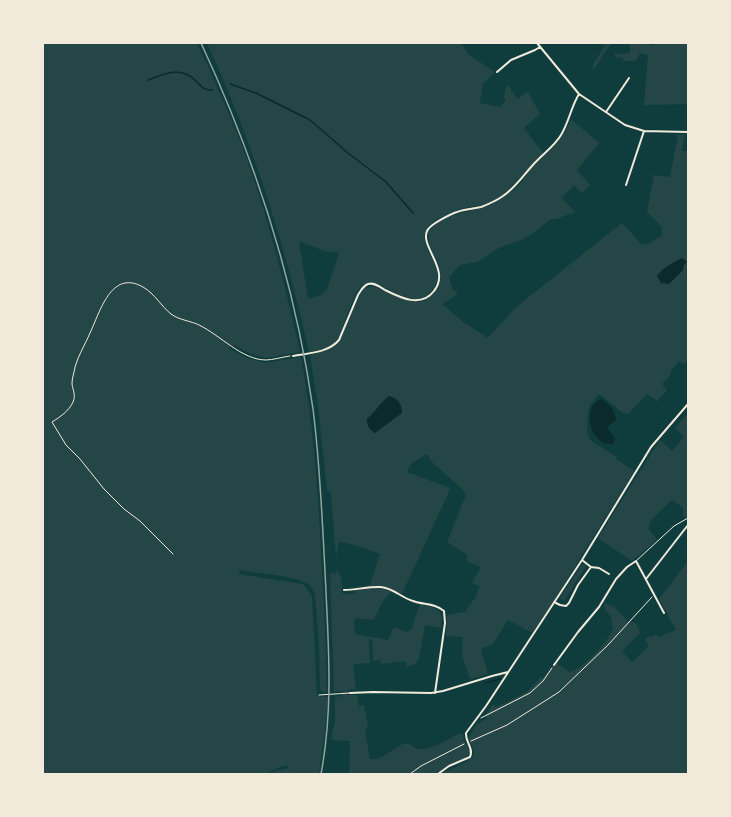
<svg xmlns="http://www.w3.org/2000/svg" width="731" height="817" viewBox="0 0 731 817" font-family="'Work Sans',sans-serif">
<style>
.green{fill:#244646;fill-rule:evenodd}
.water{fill:#0a2a2b}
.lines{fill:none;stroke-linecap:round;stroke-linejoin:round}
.stream{stroke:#0a2a2b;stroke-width:1.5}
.path{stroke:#f1e9da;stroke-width:1}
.service{stroke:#f1e9da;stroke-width:1}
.minor{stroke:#f1e9da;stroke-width:2}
.rail{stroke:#97a49c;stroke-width:1.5}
</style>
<rect width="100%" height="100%" fill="#0f3d3e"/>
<path class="green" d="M43,43H197C220,92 242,141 258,192C275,245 288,298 300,352L266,358L251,354L234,345L228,348L247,358L265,363L301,357C312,415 317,475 320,534C323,587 326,639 327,692H322L320,689L319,643L315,594C313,590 312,586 308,584C299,576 254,573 240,570L239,574L302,584L306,587L312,597L317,696L328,697L325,730L319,774H270L278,770L290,768L286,765L277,768L266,774H43Z
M207,43H461L469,55L495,72L483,84L480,103L500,107L506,100L504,97L506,87L508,85L517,99L528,92L540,114L524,128L543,153C527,170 514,191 493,201C483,206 474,206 463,208C455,210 446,215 438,219C434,221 429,224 427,228C414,249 458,273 425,297C405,312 376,267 359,289C351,300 344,325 338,339C331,348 320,350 309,352C285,245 253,143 207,43ZM299,241L324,251L339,253L327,289L321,295L308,299Z
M606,43H613L610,45L594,69L592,67Z
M630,43H649L650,45H654L656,43H688V104L644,105L648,55L640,53L637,59L633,61H623V58L614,57L615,54L630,53Z
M571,119L599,143L577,170L590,185L582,193L574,185L562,198L575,212L556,219H551L532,234L521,240L499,248L477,262L460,265L449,277L452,288L458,294L442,304L462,321L488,338L515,308L622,223L641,244H648L662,235V227L647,212L654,175L670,177L678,135L685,134L682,151H688L687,361L683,364L679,361L671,371L670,376L662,384L667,390L657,401L647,394L628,414L623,413L599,394C596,398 591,403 589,408C587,417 586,434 591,441L617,457L616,459L634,471L553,602L532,633L508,620L493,644L481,649L488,674L470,679L462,655L463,637L446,636L447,615L465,612L475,598L480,586L472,583L481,567L467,561V555L447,542L466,495L462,489L433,463L427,454L411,464L407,472L450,488L447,496L402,594L393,590C383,599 379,608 374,620L354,618L355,634L388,640L394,627L406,632L411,630L420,604C437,609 444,608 441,628L425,625L419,659L415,664L407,667L406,661L381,664L380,660L373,661L372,640L369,639L370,663L353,664L356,689L348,690V695H357L359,706L364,705L368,727L365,730L370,759C384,761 390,749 403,744C410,741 412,749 419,749C433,750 448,739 460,733L463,735L464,741L470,753C464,762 445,767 436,774H349L350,741L331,740L335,720V697L342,696V691L334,692L330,574L336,573L337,569C342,576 342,585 342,593L346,594H355V587L370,585L380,554L355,545L339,542L336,557L331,494L327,489L318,407L310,355C321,352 332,350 340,340L361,293L365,288L373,286L403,299L419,302C424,301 431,297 435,292C448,276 436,261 430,245C429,241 429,237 428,232C445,209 474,215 496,202C504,197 514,191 520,184C525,178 528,172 533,167C542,157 553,149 561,138C565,132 568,126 571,119Z
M688,413V516L683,518V508L672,500L651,520L648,528L657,540L632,561L598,538L660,440L672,451L684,437L675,428Z
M688,561V774H442C448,770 473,761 474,755C475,750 469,742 469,737L476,725L487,718L486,714L493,704L497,707L527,692L541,677L543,678L555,662L569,672C585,668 606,644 613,629L611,617L605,609L604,601L608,605L613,606L628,621C637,622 637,625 640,633L622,651L632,662L649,646L645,640L650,635L651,637L656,634L658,637L676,630L659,599Z
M582,564H585L586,566L564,601L560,598Z"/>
<path class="water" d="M682,258L687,262L684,265L683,270L669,284L661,283L657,276C664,267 672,263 682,258Z
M389,396C398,398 402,404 402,413L375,433C369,429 367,426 367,419C375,412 380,403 389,396Z
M601,399C610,404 615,410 616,420L607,427C609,433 614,435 615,440L613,444C591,448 580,407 601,399Z"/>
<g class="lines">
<path class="stream" d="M148,80C164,74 181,66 195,80C202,87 203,90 213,90
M230,84L256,93L310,120L348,153L386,182L413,213
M485,683L500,679"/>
<path class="path" d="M173,554L140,521L124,509L104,489L80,459L66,445L52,422C60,417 69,411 73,402C76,395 73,391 72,384C72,380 73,376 74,372C76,359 85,345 90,333C100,312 111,269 143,287C155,294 161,306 171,314C179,320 191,321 199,325C220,335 242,360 266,360C273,360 282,357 290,356
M481,718L530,693L543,681L552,668
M471,741L507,725L559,692L608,645L652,597
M410,774L421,766L464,744"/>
<path class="service" d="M636,561L674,526L688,518
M319,695L350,693"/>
<path class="minor" d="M537,43L579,94L625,125L644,131L688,132
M497,72L511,60L535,50L540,47
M606,112L629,78
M626,185L644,131
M293,356C309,353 328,353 339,340L358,295C361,290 363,286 368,284C374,282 380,287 385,290C401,298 421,308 434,291C451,270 420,247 427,231C430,224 451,214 457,212C465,209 473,209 481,207C489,204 496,201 503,196C515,188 522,177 532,166C541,155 554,147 561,135C569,122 571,107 579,94
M591,567L599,568L609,574
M646,579L688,525
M344,590C356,590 371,586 381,587C393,588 402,598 413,601C424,605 435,603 444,611L445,623L435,693
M554,602L560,605L566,606L569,603L578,585L591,567L582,560
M554,665L578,632L599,607L616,579L627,567L636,561L664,613
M350,693L373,692L431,693L443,691L492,676L508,672
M438,774L449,766L470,757C474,748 465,742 466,733L486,706L582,560L651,447L688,404"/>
<path class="rail" d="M201,43C255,159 295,283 313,409C320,463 322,517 325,571C328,641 334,705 321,774"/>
</g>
<rect width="731" height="817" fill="none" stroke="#f1e9da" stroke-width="88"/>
</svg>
